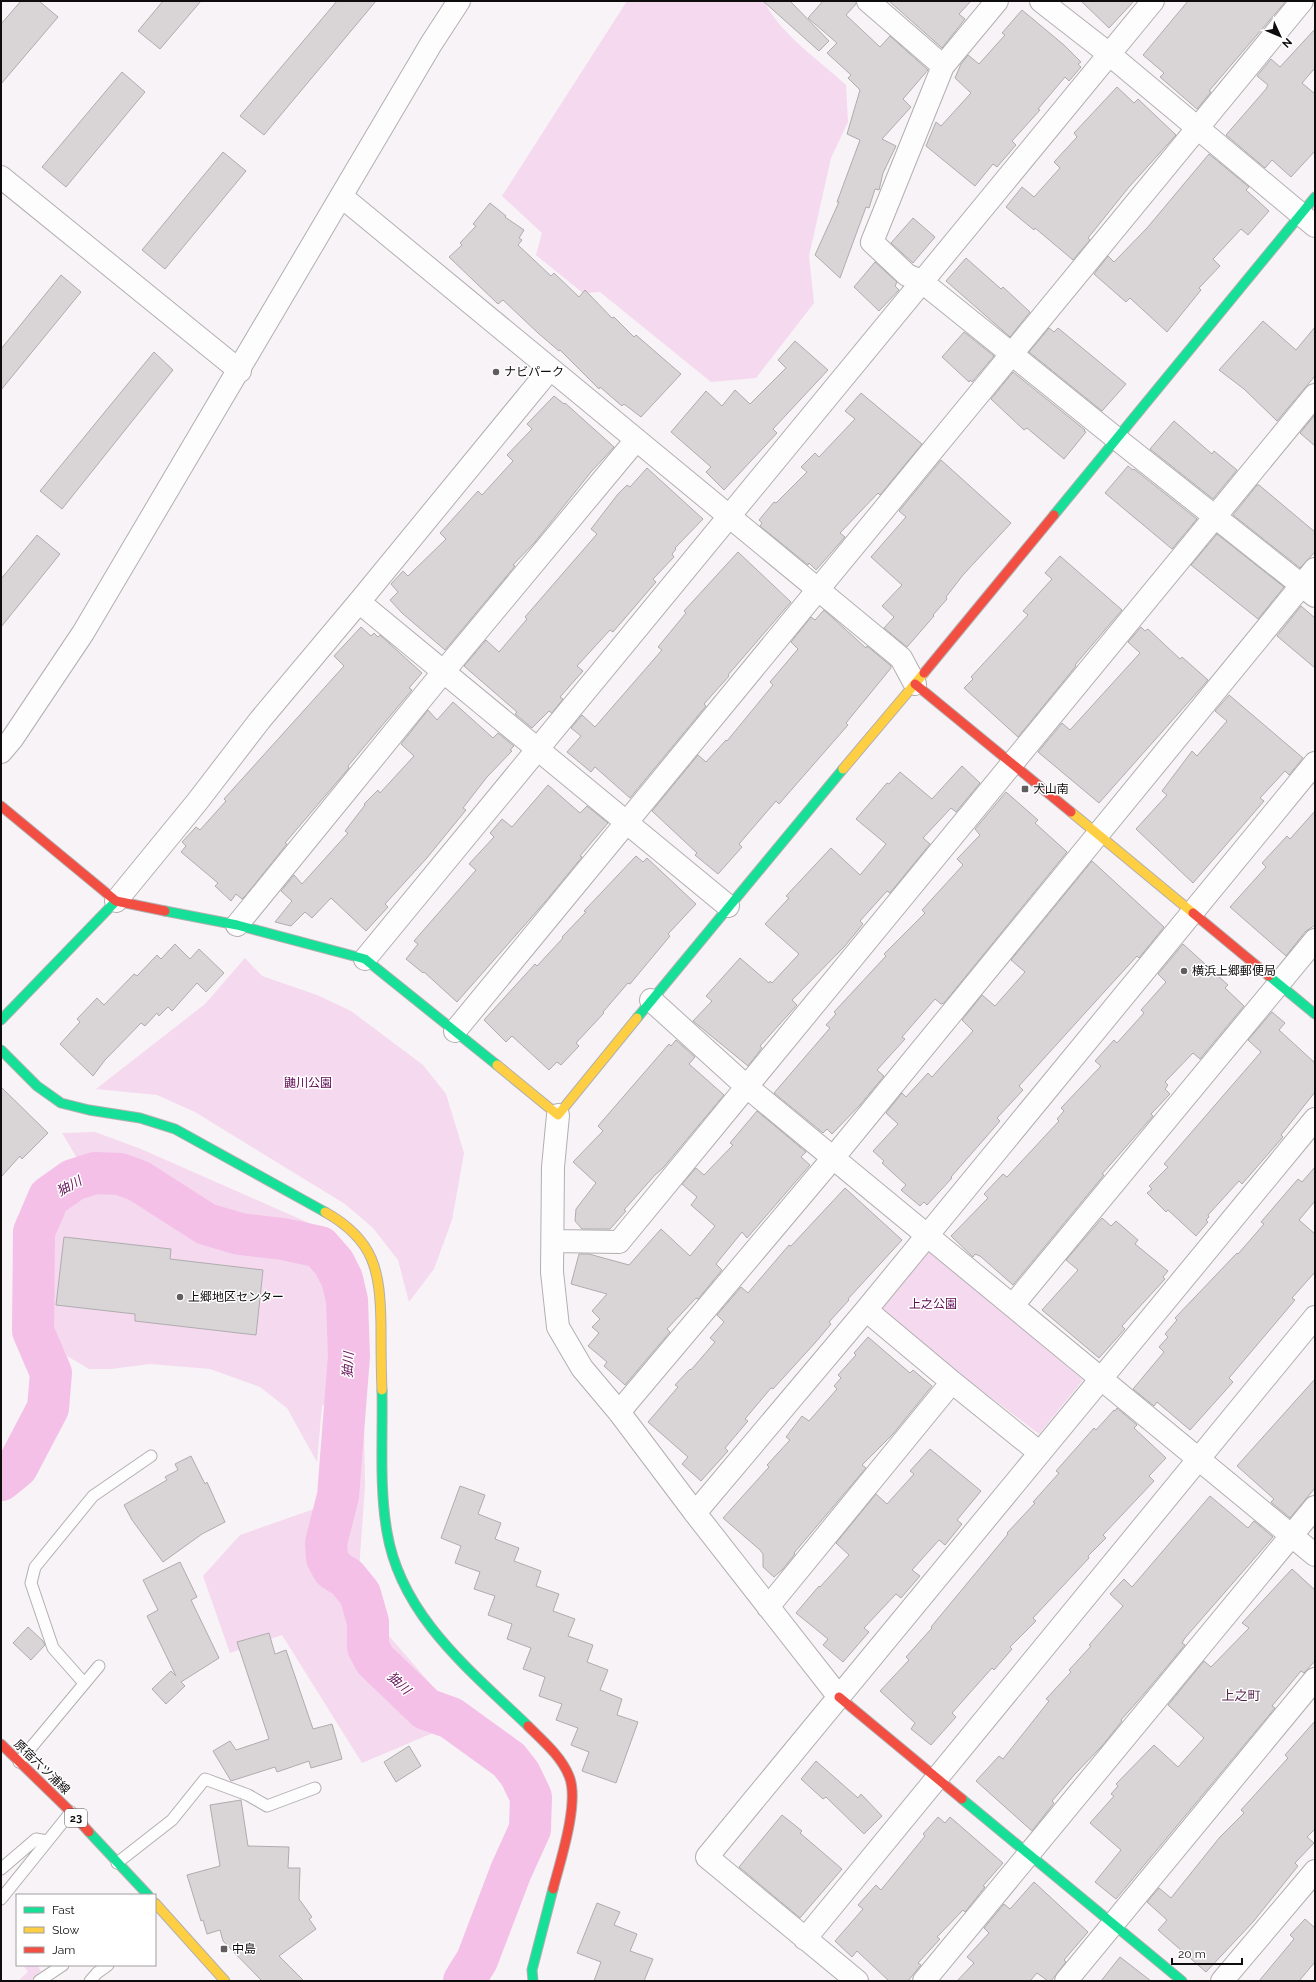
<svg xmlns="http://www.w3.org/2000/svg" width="1316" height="1982" viewBox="0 0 1316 1982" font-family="Raleway,'Noto Sans JP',sans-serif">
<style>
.green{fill:#f5d9ee}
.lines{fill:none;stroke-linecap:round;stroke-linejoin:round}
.river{stroke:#f4c0e7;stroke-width:42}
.building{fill:#d9d5d7;stroke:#afacae}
.lane-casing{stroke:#b2afb1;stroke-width:13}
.street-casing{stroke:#b2afb1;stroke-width:24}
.fast-casing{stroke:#b2afb1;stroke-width:11}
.slow-casing{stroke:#b2afb1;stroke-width:11}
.jam-casing{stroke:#b2afb1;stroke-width:11}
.lane{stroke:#fefdfe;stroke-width:11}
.street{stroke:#fefdfe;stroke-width:22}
.fast{stroke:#16e098;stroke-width:9}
.slow{stroke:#ffcf43;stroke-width:9}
.jam{stroke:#f24e42;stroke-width:9}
.poi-dot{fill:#615d5f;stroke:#fff;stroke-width:1.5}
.labels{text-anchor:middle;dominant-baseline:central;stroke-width:3;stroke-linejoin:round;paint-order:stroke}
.shield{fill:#fff;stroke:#575556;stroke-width:1}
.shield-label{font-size:11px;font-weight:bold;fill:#0f0c0e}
.poi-label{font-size:12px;fill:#0f0c0e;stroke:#fff;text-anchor:start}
.park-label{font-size:12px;fill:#5c0750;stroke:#fff}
.street-label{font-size:12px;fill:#0f0c0e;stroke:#fff}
.water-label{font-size:13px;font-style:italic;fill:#651358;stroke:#fff}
.neighbourhood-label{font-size:13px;fill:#521c49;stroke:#fff}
</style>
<rect width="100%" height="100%" fill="#f8f3f6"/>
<path class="green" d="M627,1H764C779,33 820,61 846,85L848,122L831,158L809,256L814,303L756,378L711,382L600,292L583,293L536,255L542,233L502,196Z
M245,958L262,976L317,995L351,1011L423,1065L446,1094L464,1153L452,1220L434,1269L409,1302L398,1260L373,1228L345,1204L195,1112L157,1095L96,1089L205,1004Z
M95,1132L141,1149L318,1227L291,1238L232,1230L168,1202L116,1175L89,1178L62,1133Z
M128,1186L164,1212L213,1230L258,1244L300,1248L321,1258L330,1281V1400L322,1406L317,1462L287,1408L260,1387L210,1369L150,1364L111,1369H89L67,1356L51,1327L43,1289L47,1237L59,1203L83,1189Z
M926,1246L1083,1380L1039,1434L875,1310Z
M363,1367L365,1485L357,1599L441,1696L468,1712L465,1738L447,1727L362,1763L282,1635L230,1653L203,1576L240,1535L314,1509Z
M23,1965H37L41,1971L30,1981H18L28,1972Z"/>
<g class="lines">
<path class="river" d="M1,1480L17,1467L48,1408L51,1373L33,1331L34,1232L49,1197L73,1180L95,1173L120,1174L139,1181L206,1224L240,1234L283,1239L320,1247L334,1263L342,1279L347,1300L349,1356L338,1496L326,1543L327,1558L333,1569L347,1578L360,1594L368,1622V1647L375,1660L426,1709L451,1718L509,1760L520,1774L531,1797L530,1829L511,1871L477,1960L464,1981"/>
</g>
<path class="building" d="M21,1H39L58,17L1,84V24Z
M163,1H201L160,49L138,31Z
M337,1H376L264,135L240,116Z
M763,1H790L829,41L819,51Z
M823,1H856V4L846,15L880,47L890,36L928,70L903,99L911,107L882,139L896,146L883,173L879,190L875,189L869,208L866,207L840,278L815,255L839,202H837L860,140L847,134L860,90L848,78L851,75L827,53L837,43L808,18Z
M889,1H971L959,14L965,19L942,48Z
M1081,1H1134L1109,28Z
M1188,1H1286L1209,91L1211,92L1197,109L1160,77L1164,73L1143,55Z
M1022,10L1064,45L1081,62L1078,64L1081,67L1069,81L1065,77L1038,109L1040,110L1012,141L1016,145L997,167L993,164L975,186L926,146L936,122L941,126L971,93L955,78L961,64L968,55L979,64L1005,35L1002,33Z
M1315,29V68L1302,83L1315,94V151L1291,177L1272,160L1265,168L1226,135L1266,89L1268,85L1257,76L1271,59L1280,67Z
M122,72L145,92L66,187L42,167Z
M1117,87L1134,103L1138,99L1176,135L1129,187L1088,238L1090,240L1073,260L1035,228L1034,230L1006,207L1022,187L1034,197L1060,168L1054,162L1077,137L1074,133Z
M223,152L246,171L165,269L142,250Z
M1209,154L1249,187L1246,190L1269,211L1248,235L1241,229L1213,259L1220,266L1199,288L1201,290L1167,332L1130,298L1126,302L1094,274L1108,256L1114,262L1147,228Z
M490,203L506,216L505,217L524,230L519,238L522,240L518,245L551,276L554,273L579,297L585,290L612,318L614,317L634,337L636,335L681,374L641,417L624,404L622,406L600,387L599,389L560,350L559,351L538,333L503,300L498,304L449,257L462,245L460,243L476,226L473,224Z
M913,218L935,237L913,263L891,243Z
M966,258L1001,289L1003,287L1030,312L1010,337L946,281Z
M875,262L897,282L895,286L899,290L879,311L854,287Z
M61,275L81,292L1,390V349Z
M1263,321L1296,350L1315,327V376L1277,421L1244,389L1219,370Z
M1049,328L1054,332L1058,328L1126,384L1102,411L1029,352Z
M964,332L994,356L972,382L970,380L969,382L942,357Z
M795,341L828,370L773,429L777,433L724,490L706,472L711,467L671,432L706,391L722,406L735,390L750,404L786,368L778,360Z
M154,352L173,370L62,509L40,491Z
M1013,372L1085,430L1084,431L1086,432L1064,459L1027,428L1024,430L991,399Z
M861,393L922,444L880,495L878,493L840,533L845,537L816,570L809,563L808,565L760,526L762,523L759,520L774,502L776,503L807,472L801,467L815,453L819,457L855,419L845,411Z
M554,396L564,404L565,403L614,447L591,472L535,542L513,565L515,566L445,650L402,613L390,600L398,592L391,584L403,571L408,576L446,539L440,533L478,491L482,495L513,461L507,455L532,429L527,424Z
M1314,416L1315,417V446L1300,433Z
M1174,421L1212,454L1214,451L1237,470L1213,499L1150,449Z
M941,460L1011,523L963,575L946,597L947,599L933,615L934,616L907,647L884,628L894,617L882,606L902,585L871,557L906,517L899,511Z
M1128,466L1133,470L1134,469L1197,519L1172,549L1105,493Z
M647,468L703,519L675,548L676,549L672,554L674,557L653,579L656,582L613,632L610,630L577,666L583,671L560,697L563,699L552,713L549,711L532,728L515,714L517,712L464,666L486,640L499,652L527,619L525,617L597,534L591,529L618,494L627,485L630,487Z
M1257,485H1259L1315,532V552L1300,568L1233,515Z
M1217,534L1284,587L1258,619L1191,565Z
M37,535L60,554L1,627V579Z
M738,552L791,602L728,675L729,676L704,704L706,706L630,798L595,767L591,772L567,752L581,736L571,728L582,715L595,727L662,650L658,647L686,613L684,611Z
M1060,556L1122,610L1075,665L1076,666L1018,737L964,688L973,679L971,677L1028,615L1023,611L1052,579L1045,573Z
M1301,606L1315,618V668L1277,636Z
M824,610L866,648L867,646L891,666V668L846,723L848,725L779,804L776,801L739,844L742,847L718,874L695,855L697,853L652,811L698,755L706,762L726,740L727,741L773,685L770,682L798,649L791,642L811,617L815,620Z
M361,627L371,636L374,633L378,637L380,635L422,673L409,688L412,690L348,766L349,768L285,843L287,844L246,895L242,899L236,894L231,901L215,886L218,883L181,852L186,846L182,842L196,827L200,830L226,801L224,799L344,666L334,656Z
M1141,627L1145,631L1148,629L1180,659L1182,657L1208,680L1099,803L1038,752L1062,723L1070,730L1140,653L1128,642Z
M1229,695L1303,758L1289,775L1285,771L1260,798L1264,801L1193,883L1136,829L1167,795L1162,791L1192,751L1197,756L1227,721L1215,711Z
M453,702L493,738L498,733L514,746L510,750L512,751L487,777L463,808L466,810L426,859L385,904L388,907L366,931L331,898L312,918L305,912L291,926L275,922L292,901L281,891L294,875L302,884L348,833L345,831L365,805L364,804L378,790L380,793L414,756L401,744L428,710L437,720Z
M962,766L980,783L956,812L951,808L923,838L930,844L890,893L887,891L860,921L863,924L844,947L792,1000L797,1005L760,1046L762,1048L748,1066L693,1021L712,1001L706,996L740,958L769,983L770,981L772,983L799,954L765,924L789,898L786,896L831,848L860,875L886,844L856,819L887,783L889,784L900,772L932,799Z
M548,785L580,813L587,806L608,823L580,856L582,857L545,902L457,1002L424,972L423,973L406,959L418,944L414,941L476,870L469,864L494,837L490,833L502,819L512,827Z
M1006,792L1038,820L1035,823L1067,852L944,1003L941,1004L935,999L902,1037L905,1039L877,1070L884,1076L860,1105L832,1134L827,1129L823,1133L774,1093L830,1028L826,1025L836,1014L834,1012L886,956L884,954L925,913L922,910L963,865L957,859L980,835L975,829Z
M1315,811V925L1305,932L1286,956L1230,907L1266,867L1262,863L1287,836L1290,839Z
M636,856L643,862L647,858L696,904L668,934L670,936L630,984L628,983L603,1012L604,1013L576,1043L579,1046L561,1065L557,1062L549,1070L512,1036L506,1042L484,1020L535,964L537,966L563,938L562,937L586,912L584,911Z
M1092,861L1164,927L1139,958L1137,956L1105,991L1019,1086L1023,1090L997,1118L1000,1121L951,1177L952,1178L927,1205L924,1202L920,1206L901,1190L906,1185L882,1163L884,1161L873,1151L898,1124L886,1113L902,1093L906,1097L928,1073L932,1077L973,1031L962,1020L982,995L995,1006L1025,972L1011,960Z
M175,944L190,959L199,949L224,973L206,992L197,983L172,1011L168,1007L159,1016L157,1013L145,1026L141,1023L105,1060L93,1076L60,1044L80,1022L77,1019L97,998L104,1005L134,974L137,976L157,955L161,959Z
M1183,944L1228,985L1225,988L1244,1006L1200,1059L1193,1053L1165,1082L1168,1085L1165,1089L1170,1094L1151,1114L1153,1116L1102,1174L1104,1175L1013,1285L980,1256L975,1254L973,1257L951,1236L988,1198L984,1194L1003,1174L1007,1177L1059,1121L1057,1119L1064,1111L1061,1108L1101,1066L1095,1061L1114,1040L1117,1043L1144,1013L1141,1010L1166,982L1158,974Z
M1272,1012L1285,1023L1279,1030L1315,1063V1092L1281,1135L1283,1137L1242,1184L1239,1181L1208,1215L1209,1217L1206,1220L1208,1222L1196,1236L1168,1210L1166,1212L1147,1193L1152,1189L1149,1186L1168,1167L1164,1164L1261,1052L1248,1040Z
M676,1040L695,1057L689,1064L724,1095L663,1168L655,1175L624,1210L626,1211L610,1229H582L575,1221L576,1209L596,1183L573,1162L603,1131L598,1126L669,1044L671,1046Z
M1,1087L48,1133L22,1159L20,1156L1,1177Z
M757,1111L806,1152L801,1157L810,1165L747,1238L742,1232L716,1264L722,1270L698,1299L696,1298L667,1329L670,1332L625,1385L604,1366L607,1362L588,1346L599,1333L592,1327L600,1319L592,1311L607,1294L571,1284L579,1254H589L629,1265L661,1229L690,1256L715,1226L691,1205L697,1197L682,1184L696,1168L704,1175L733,1145L730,1143Z
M1315,1167V1201L1299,1220L1315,1234V1272L1292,1298L1295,1300L1229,1378L1233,1382L1190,1430L1157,1402L1154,1406L1133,1389L1164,1352L1159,1347L1168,1337L1165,1334L1177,1320L1175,1318L1237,1253L1238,1254L1264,1224L1261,1222L1298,1179L1302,1182Z
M845,1188L902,1240L848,1299L849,1300L829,1322L831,1324L815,1343L773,1389L771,1388L745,1419L748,1421L725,1448L728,1451L701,1481L682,1464L688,1457L648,1422L678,1387L675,1385L690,1369L691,1370L715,1342L710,1338L724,1322L717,1315L741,1287L748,1293L789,1245L791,1246Z
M1102,1218L1111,1226L1116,1221L1138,1240L1135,1244L1168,1271L1163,1277L1165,1279L1122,1326L1125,1329L1099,1358L1042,1310L1078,1270L1066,1260Z
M64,1237L171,1249L170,1259L263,1270L256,1335L135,1321V1314L56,1305Z
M868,1337L910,1373L913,1370L932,1386L893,1434L862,1465L866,1468L794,1553L795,1554L783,1569L774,1577L763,1567V1554L760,1550L723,1518L769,1467L767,1465L790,1440L786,1437L802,1416L809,1421L837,1389L834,1386L841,1378L838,1375L856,1355L854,1353Z
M1315,1379V1488L1290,1518L1271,1502L1274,1499L1237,1466Z
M1117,1408L1137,1425L1134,1428L1166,1458L1149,1476L1154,1481L1103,1535L1106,1538L1088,1556L1089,1558L1033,1618L1036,1621L1010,1647L1012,1649L994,1670L992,1668L952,1713L956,1717L931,1745L911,1729L915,1723L880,1691L909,1660L906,1657L932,1628L931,1627L1008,1534L1007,1533L1035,1503L1033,1502L1059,1473L1056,1471L1094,1428L1096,1430L1114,1410L1115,1411Z
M930,1449L981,1491L957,1520L962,1524L945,1545L939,1540L912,1570L920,1576L901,1598L896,1594L864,1628L869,1632L843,1662L823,1645L828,1639L796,1613L819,1586L820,1587L849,1555L836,1543L876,1494L887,1504L914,1474L910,1471Z
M191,1456L205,1484L207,1482L225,1522L202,1534L163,1562L132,1520L124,1505L167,1480L165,1477L178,1470L175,1464Z
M460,1486L485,1495L478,1514L501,1523L495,1539L519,1548L514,1561L541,1571L536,1586L559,1594L553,1611L575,1619L568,1636L593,1645L587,1662L608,1670L600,1690L622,1699L617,1715L638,1722L616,1783L582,1771L589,1752L571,1745L578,1728L556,1720L562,1704L539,1696L545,1677L523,1669L531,1648L507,1639L512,1624L488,1615L495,1596L474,1589L480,1572L455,1563L461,1546L441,1538Z
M1210,1496L1248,1528L1254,1521L1273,1537L1185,1638L1182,1643L1185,1645L1144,1694L1121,1720L1122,1721L1102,1746L1075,1774L1052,1801L1054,1803L1032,1831L976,1781L999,1756L1003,1759L1049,1701L1046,1699L1071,1672L1069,1670L1091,1646L1089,1645L1123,1606L1110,1594L1124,1579L1132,1587Z
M180,1562L197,1597L191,1600L219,1658L181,1682L185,1686L166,1704L152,1689L171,1671L176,1676L147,1616L158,1610L143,1580Z
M1292,1569L1315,1590V1661L1304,1673L1301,1671L1272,1706L1275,1708L1116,1899L1095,1882L1121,1850L1090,1823L1114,1796L1111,1794L1118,1786L1116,1784L1154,1745L1178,1767L1204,1738L1168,1705L1204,1661L1211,1667L1249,1628L1242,1623Z
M28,1627L43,1641L45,1645L31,1660L13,1643Z
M269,1633L275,1654L286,1650L313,1729L332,1724L342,1759L311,1768L309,1761L277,1772L275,1767L231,1781L213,1751L230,1741L236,1750L269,1739L237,1642Z
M1315,1721V1829L1307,1837L1314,1843L1295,1863L1298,1866L1253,1922L1206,1972L1158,1930L1167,1920L1147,1902L1159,1888L1171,1898L1220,1837L1244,1813L1241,1810L1288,1758L1285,1755Z
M409,1746L421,1766L396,1782L384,1762Z
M816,1761L858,1798L861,1794L882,1816L864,1834L826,1797L823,1799L801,1779Z
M241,1800L248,1846L289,1847L288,1868H300L299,1899L312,1917L309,1919L316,1929L279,1956L304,1981H262L223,1941L220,1930L207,1934L203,1920L201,1921L187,1875L220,1866L210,1805Z
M782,1815L802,1831L800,1833L842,1869L800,1918L739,1867Z
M938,1817L945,1823L950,1817L1003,1863L983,1886L985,1887L965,1912L963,1910L937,1937L940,1939L918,1963L921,1965L908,1981H889L857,1951L852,1957L835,1941L863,1909L858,1905L876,1885L881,1890L925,1836L923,1834Z
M1034,1882L1088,1932L1064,1960L1066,1962L1055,1976L1051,1981H1048L1037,1973L1030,1981H957L974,1963L967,1957L989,1933L984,1928L1004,1904L1010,1909Z
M597,1903L620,1912L614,1925L637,1934L630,1951L653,1959L644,1981H594L601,1962L577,1953Z
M1305,1919L1315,1928V1962L1299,1981H1259L1294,1939L1290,1935Z
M1120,1957L1151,1981H1101Z"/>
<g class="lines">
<g class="lane-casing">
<path id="lane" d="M84,1683L53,1648L31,1583L35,1567L93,1496L151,1456
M19,1762L99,1666
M117,1863L172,1820L205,1779L248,1795L267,1806L315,1788
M1,1869L36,1839L47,1841
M1,1899L71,1812
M39,1981L63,1965
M90,1981L97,1973L108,1965"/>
</g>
<g class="street-casing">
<path id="street" d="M868,1L943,66L872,242L907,275L921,281L1117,439L1315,596
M1041,1L1109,54L1315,226
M943,66L997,1
M1,177L240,371
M341,196L901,658L915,684
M359,602L728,906
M1,752L12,739L83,633L431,44L459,1
M116,901L197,802L260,720L359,602L550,369
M237,925L444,671L636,440
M365,959L1153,1
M651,1000L747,1087L1315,1555
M455,1031L1302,1
M558,1115L553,1167L552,1272L558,1327L582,1368L619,1412L695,1513L839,1697
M553,1241L619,1242L1315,395
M1013,1305L1315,940
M866,1310L952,1382L1040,1453
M619,1412L833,1158L1315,569
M695,1513L866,1310L1315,763
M768,1607L952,1382
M805,1939L1315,1317
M857,1981L707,1857L1315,1119
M924,1981L1315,1507
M1066,1981L1315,1679
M1222,1981L1315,1871"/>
</g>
<g class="fast-casing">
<path id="fast" d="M1054,515L1315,197
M165,911L237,925L365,959L497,1065
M1269,976L1315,1014
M637,1018L843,769
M1,1020L116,901
M1,1050L37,1086L61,1103L89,1110L140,1118L175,1129L325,1212
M382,1390C383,1436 379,1486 387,1532C401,1616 470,1670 528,1726
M962,1799L1182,1981
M89,1832L148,1895
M533,1981L532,1970L553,1889"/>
</g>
<g class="slow-casing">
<path id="slow" d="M843,769L924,673
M1071,812L1193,913
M497,1065L558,1115L637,1018
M325,1212C375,1240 380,1271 381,1325C381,1347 381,1368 382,1390
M155,1903L225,1981"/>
</g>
<g class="jam-casing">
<path id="jam" d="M924,673L1054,515
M915,684L1071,812
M1,806L116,901L165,911
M1193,913L1269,976
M839,1697L962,1799
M528,1726C543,1741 561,1756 569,1776C580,1802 560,1862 553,1889
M1,1744L71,1812L89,1832"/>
</g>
<use href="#lane" class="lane"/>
<use href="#street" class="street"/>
<use href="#fast" class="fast"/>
<use href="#slow" class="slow"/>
<use href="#jam" class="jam"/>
</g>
<g class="poi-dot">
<circle cx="496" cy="372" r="4"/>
<rect x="1021" y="785" width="8" height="8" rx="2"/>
<circle cx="1184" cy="971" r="4"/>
<circle cx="180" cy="1297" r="4"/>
<rect x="220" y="1945" width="8" height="8" rx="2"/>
</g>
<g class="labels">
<rect class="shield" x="65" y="1809" width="22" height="18" rx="3"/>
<g class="shield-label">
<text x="76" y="1818">23</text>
</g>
<g class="poi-label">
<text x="504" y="372">ナビパーク</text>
<text x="1033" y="789">犬山南</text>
<text x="1192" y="971">横浜上郷郵便局</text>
<text x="188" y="1297">上郷地区センター</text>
<text x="232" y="1949">中島</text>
</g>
<g class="park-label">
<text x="308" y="1083">鼬川公園</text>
<text x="933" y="1304">上之公園</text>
</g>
<g class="street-label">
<text transform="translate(42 1767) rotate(44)">原宿六ツ浦線</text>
</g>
<g class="water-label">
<text transform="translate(69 1186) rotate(-29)">㹨川</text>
<text transform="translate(348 1365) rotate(-87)">㹨川</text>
<text transform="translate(399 1683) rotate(43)">㹨川</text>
</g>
<g class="neighbourhood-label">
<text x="1241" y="1695">上之町</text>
</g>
</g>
<rect width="1316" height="1982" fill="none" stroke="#0f0c0e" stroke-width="4"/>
<rect x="16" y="1894" width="140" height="72" fill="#ffffff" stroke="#9f9e9f"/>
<rect x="24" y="1907" width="20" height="6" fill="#16e098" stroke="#9f9e9f"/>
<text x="52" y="1914" font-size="12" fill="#0f0c0e">Fast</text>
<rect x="24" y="1927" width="20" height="6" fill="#ffcf43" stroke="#9f9e9f"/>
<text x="52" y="1934" font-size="12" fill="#0f0c0e">Slow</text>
<rect x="24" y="1947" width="20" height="6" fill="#f24e42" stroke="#9f9e9f"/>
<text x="52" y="1954" font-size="12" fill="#0f0c0e">Jam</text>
<g transform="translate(1280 36) rotate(134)" stroke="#ffffff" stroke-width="3" paint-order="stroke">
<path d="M0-3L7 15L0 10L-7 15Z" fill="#0f0c0e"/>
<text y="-6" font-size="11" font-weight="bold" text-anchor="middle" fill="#0f0c0e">N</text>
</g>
<path d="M1172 1958v6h70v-6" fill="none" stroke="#0f0c0e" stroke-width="2"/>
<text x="1178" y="1958" font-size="12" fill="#0f0c0e" stroke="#ffffff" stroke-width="3" paint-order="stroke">20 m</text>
</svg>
